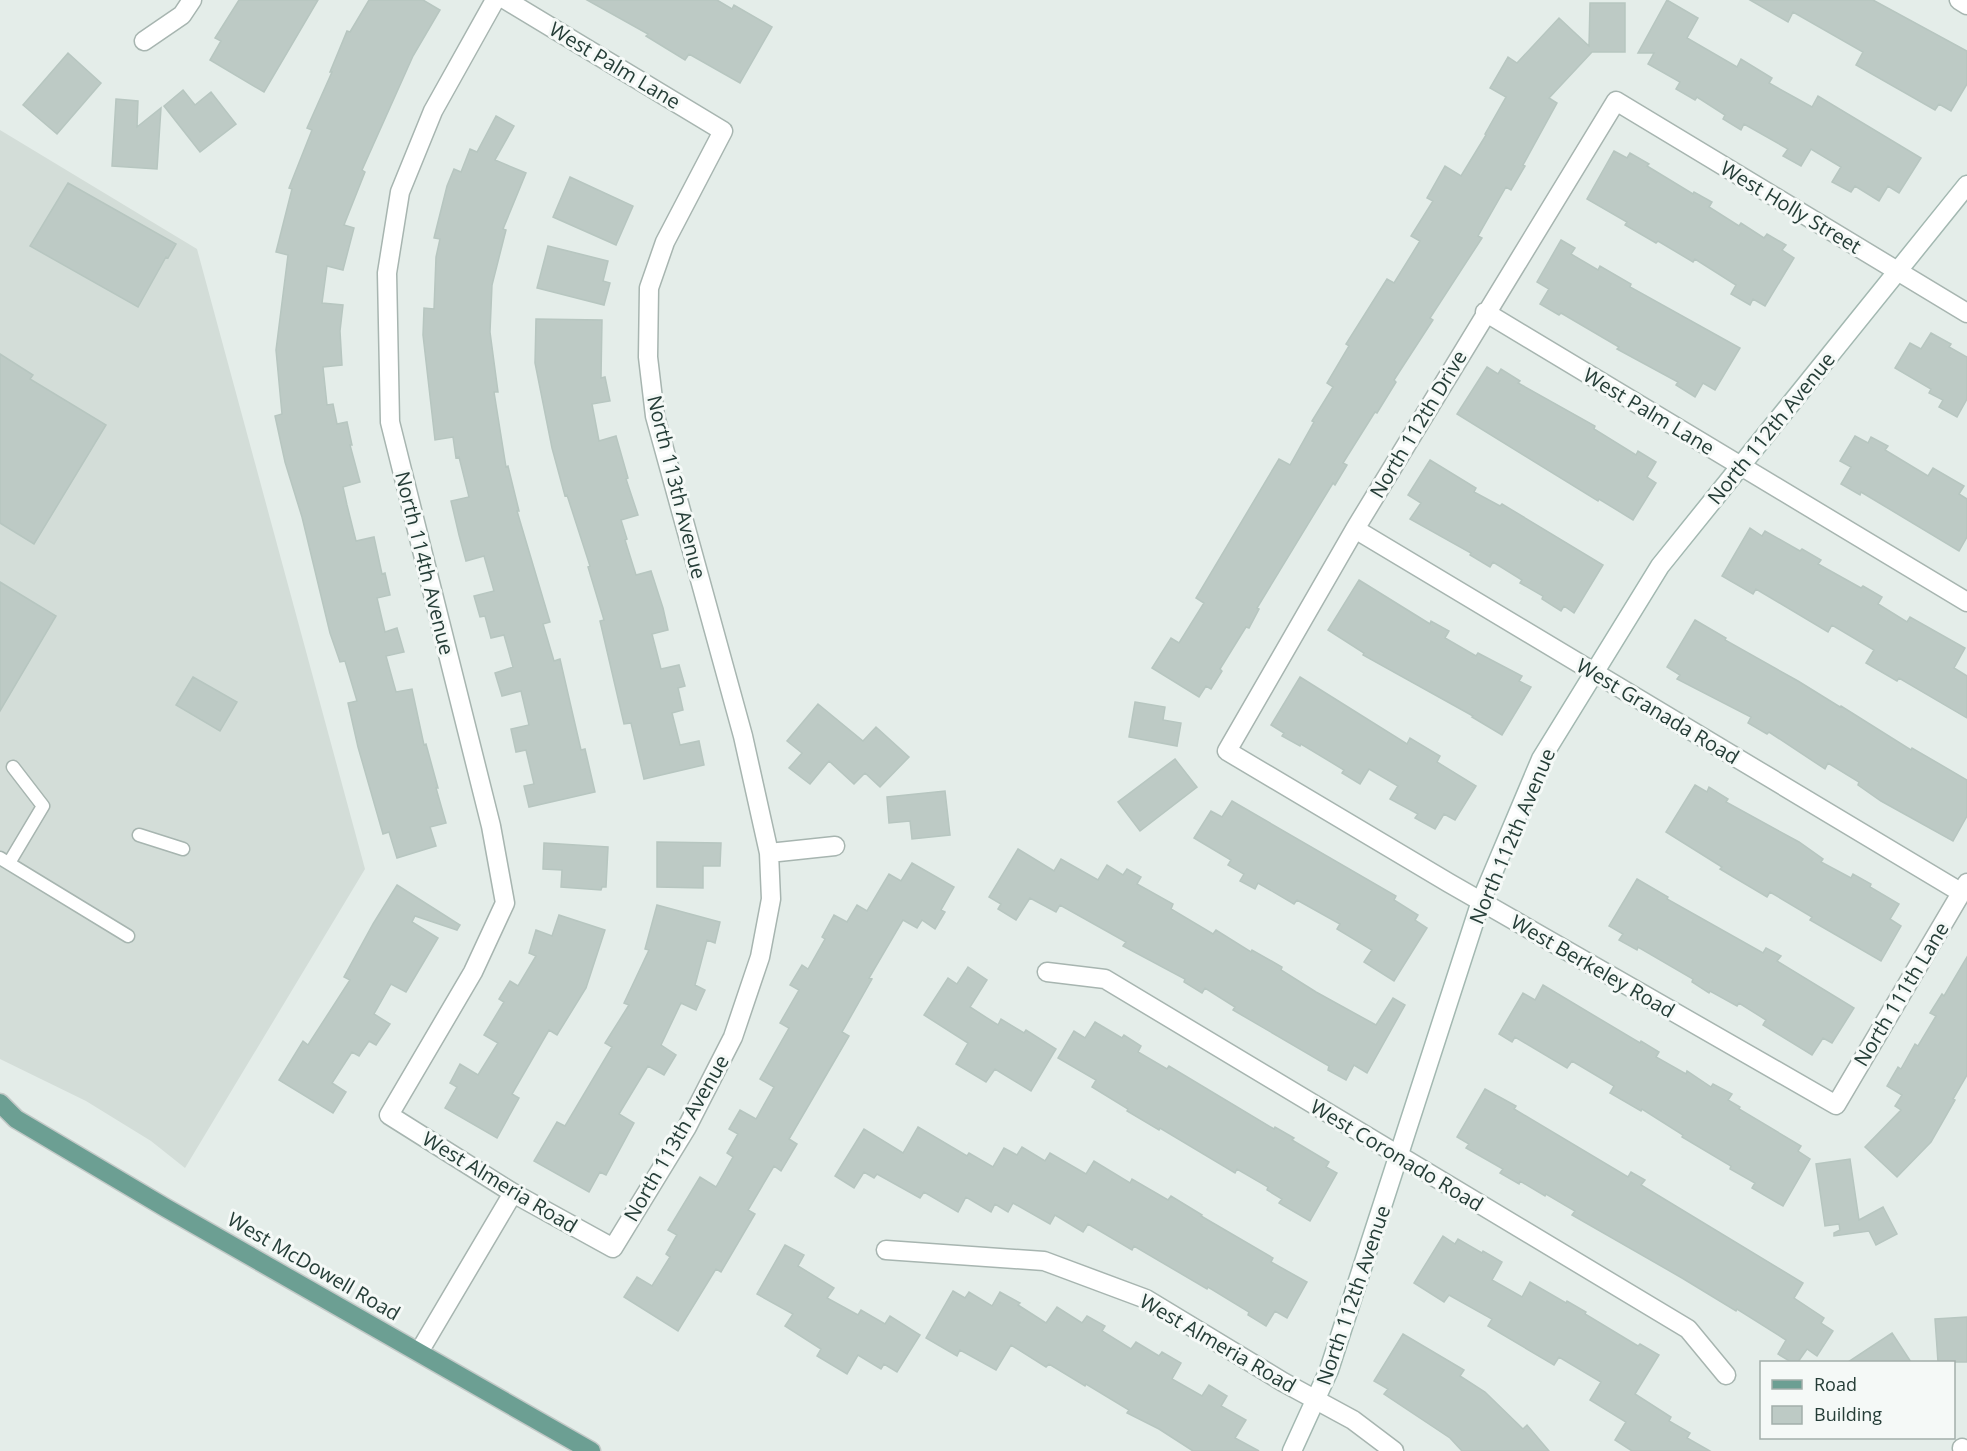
<svg xmlns="http://www.w3.org/2000/svg" width="1967" height="1451" viewBox="0 0 1967 1451" font-family="'Open Sans',sans-serif">
<style>
.built{fill:#d3ddd8}
.building{fill:#bdcac5;stroke:#b7c6c0;stroke-width:1.5}
.lines{fill:none;stroke-linecap:round;stroke-linejoin:round}
.lane-casing{stroke:#a7b5b0;stroke-width:15}
.street-casing{stroke:#a7b5b0;stroke-width:21}
.secondary-casing{stroke:#a3b8b1;stroke-width:21}
.primary-casing{stroke:#c2c9c7;stroke-width:21}
.lane{stroke:#fff;stroke-width:12}
.street{stroke:#fff;stroke-width:18}
.secondary{stroke:#fff;stroke-width:18}
.primary{stroke:#6c9f93;stroke-width:18}
.labels{text-anchor:middle;dominant-baseline:central;stroke-width:6;stroke-linejoin:round;paint-order:stroke}
.street-label{font-size:20px;fill:#253d37;stroke:#f5f9f7}
</style>
<rect width="100%" height="100%" fill="#e4ede9"/>
<path class="built" d="M0,130L197,249L365,869L185,1168L151,1141L86,1101L0,1059Z"/>
<path class="building" d="M239,0H318L264,92L210,60L221,41L215,38Z
M369,0H423L440,10L413,56L362,170L365,172L344,225L354,228L343,270L327,266L322,303L343,305L340,331L342,365L323,367L327,405L333,404L337,424L347,422L352,445H350L360,482L343,487L347,505L356,541L374,537L382,574L385,573L390,595L377,598L385,632L397,628L404,652L386,656L396,692L412,689L424,745L426,744L438,788H436L446,823L430,827L436,846L397,858L389,832L383,834L358,747L348,703L357,701L345,661L340,662L330,633L302,517L285,462L275,416L282,414L276,350L288,255L276,252L292,189L289,188L312,130L307,128L332,72H330L347,31L350,32Z
M587,0H717L732,9L734,5L772,27L740,83L689,54L685,60L646,36L648,34Z
M1667,0L1698,18L1687,38L1737,67L1741,59L1772,78L1769,83L1812,107L1818,96L1921,158L1899,193L1888,186L1879,201L1855,186L1851,192L1832,182L1841,167L1811,149L1801,166L1783,156L1788,149L1744,124L1741,130L1723,119L1725,115L1697,97L1695,100L1676,89L1680,82L1648,64L1654,53H1638Z
M1750,0H1873L1967,51V84L1951,111L1939,104L1935,110L1856,65L1863,52L1793,12L1788,22Z
M1590,3H1625V52H1592L1549,98L1557,103L1523,165L1525,166L1511,190L1506,187L1478,236L1482,238L1430,318L1433,320L1394,380L1396,382L1377,413L1375,412L1343,463L1347,465L1335,485L1333,483L1257,608L1259,609L1249,628L1246,627L1220,669L1222,671L1211,689L1206,686L1199,697L1152,668L1171,638L1179,643L1204,603L1196,598L1279,459L1290,465L1314,422L1312,421L1333,387L1327,383L1349,346L1346,344L1387,279L1394,283L1420,241L1411,236L1433,201L1427,198L1445,166L1461,176L1486,135L1485,134L1506,97L1490,88L1508,57L1517,63L1559,18L1589,46Z
M68,53L101,83L57,134L23,105Z
M183,90L195,105L211,92L236,124L200,152L164,106Z
M116,99L138,101L137,127L161,108L157,169L112,166Z
M496,116L514,126L495,160L526,173L503,229L506,230L492,285L490,332L498,392H494L506,467L508,466L519,511H517L550,622L543,624L554,661L560,659L581,750L585,749L595,792L529,807L524,786L534,784L526,750L516,752L511,729L529,725L521,691L502,696L495,673L513,667L504,635L491,638L485,616L480,617L474,596L494,591L484,556L466,561L459,535L451,501L469,497L459,457L456,458L453,437L435,440L423,335L424,308L434,309L436,257L440,239L434,238L447,186L454,169L461,172L470,149L477,152Z
M1614,151L1627,158L1630,153L1649,164L1647,166L1693,194L1694,192L1712,202L1709,207L1739,226L1741,223L1764,238L1767,234L1786,245L1782,250L1794,258L1765,306L1753,299L1750,305L1731,294L1736,285L1695,259L1693,262L1658,241L1656,243L1625,225L1627,222L1587,199Z
M570,177L633,206L616,245L553,217Z
M68,183L176,244L168,258L166,257L138,307L30,246Z
M1561,240L1575,248L1571,254L1598,270L1600,266L1631,284L1630,287L1740,348L1715,390L1703,383L1695,397L1676,385L1678,382L1617,349L1619,347L1561,313L1559,315L1540,304L1549,289L1537,282Z
M548,246L608,261L603,281L610,283L604,305L537,288Z
M536,319L602,320L601,378L605,377L610,401L592,404L599,441L616,436L628,478L626,479L638,515L621,520L627,539L625,540L636,575L651,571L663,608L668,630L652,634L661,669L679,665L685,686L678,688L683,710L672,713L680,745L699,741L704,765L644,779L631,723L624,724L600,621L604,620L588,567L590,566L567,495L565,496L552,448L535,363Z
M1931,333L1951,344L1949,347L1967,357V399L1957,417L1939,407L1943,400L1929,393L1931,389L1895,368L1910,343L1921,349Z
M0,354L33,375L30,379L106,425L34,544L0,523Z
M1487,367L1498,374L1501,369L1520,381L1518,383L1595,426L1594,429L1636,455L1638,451L1656,462L1647,477L1656,483L1633,520L1599,499L1598,501L1457,414Z
M1855,436L1868,443L1871,437L1888,446L1885,450L1928,476L1933,468L1964,486L1959,494L1967,499V537L1959,551L1861,492L1860,495L1841,484L1851,467L1840,461Z
M1430,460L1476,488L1474,492L1500,506L1502,504L1603,565L1574,613L1564,606L1561,611L1542,599L1543,596L1520,583L1522,580L1493,562L1490,567L1470,555L1471,553L1410,519L1421,503L1408,495Z
M1750,528L1762,536L1765,531L1800,551L1802,549L1821,560L1818,564L1861,588L1863,586L1882,597L1878,604L1907,622L1910,617L1965,648L1954,668L1967,676V718L1899,678L1897,681L1866,663L1874,650L1832,625L1828,632L1756,589L1753,594L1722,576Z
M1359,580L1430,624L1431,621L1449,631L1445,638L1476,656L1478,653L1522,676L1519,681L1531,687L1502,735L1472,717L1473,716L1363,655L1364,653L1328,630Z
M0,582L56,616L0,711Z
M1695,620L1726,638L1725,640L1798,681L1840,707L1841,706L1911,750L1912,748L1967,780V816L1953,841L1881,801L1858,785L1859,782L1828,763L1825,769L1769,732L1767,734L1748,723L1751,717L1677,679L1680,675L1667,667Z
M193,677L237,702L220,731L176,705Z
M1300,677L1407,744L1410,738L1440,756L1437,762L1476,786L1455,820L1444,814L1435,829L1415,818L1418,814L1390,799L1398,786L1369,769L1360,784L1342,773L1344,770L1301,744L1300,746L1282,736L1284,733L1271,725Z
M1135,702L1165,707L1163,720L1181,723L1177,746L1129,737Z
M818,704L863,741L876,727L909,757L880,787L865,773L854,784L829,761L810,784L789,768L802,753L787,741Z
M1175,759L1197,787L1140,831L1118,802Z
M1695,785L1707,792L1709,787L1728,799L1726,802L1799,842L1823,859L1821,862L1851,878L1853,874L1871,884L1870,887L1899,904L1890,919L1901,926L1881,961L1810,920L1812,917L1770,892L1767,897L1720,869L1722,867L1666,832Z
M945,791L950,835L912,839L910,821L889,823L887,797Z
M1232,801L1396,896L1394,900L1418,915L1415,920L1427,928L1394,981L1364,962L1372,950L1337,929L1340,924L1297,900L1294,904L1258,883L1255,889L1240,881L1244,874L1228,865L1231,860L1194,838L1211,811L1222,817Z
M657,842L721,843L720,866H703V888L657,887Z
M544,843L608,847L606,887H602L601,890L561,887L562,870L543,869Z
M1018,849L1054,871L1061,859L1098,880L1107,865L1123,875L1127,869L1141,877L1137,884L1173,904L1171,909L1213,934L1216,930L1251,952L1252,950L1282,967L1281,970L1316,992L1376,1025L1393,998L1405,1005L1367,1073L1354,1065L1346,1080L1328,1070L1329,1066L1233,1010L1235,1007L1205,988L1202,993L1184,982L1185,979L1123,946L1126,942L1060,905L1056,912L1030,898L1016,920L998,909L1001,904L989,897Z
M912,863L954,887L941,910L945,912L935,929L922,920L917,928L903,920L869,978L872,979L842,1032L849,1036L789,1139L797,1144L781,1171L774,1166L748,1210L755,1214L721,1272L716,1269L678,1331L624,1297L637,1277L652,1286L670,1257L666,1254L677,1235L668,1230L700,1177L716,1187L733,1157L727,1153L738,1134L729,1129L740,1110L756,1119L774,1087L760,1079L789,1028L780,1023L799,990L790,985L802,965L808,969L825,939L822,937L834,915L847,922L857,905L867,911L889,874L901,881Z
M1637,879L1668,897L1667,899L1763,953L1766,948L1781,956L1777,961L1854,1008L1832,1043L1823,1038L1812,1055L1763,1025L1766,1020L1739,1003L1737,1006L1710,991L1709,993L1692,982L1693,979L1638,947L1637,950L1619,940L1623,934L1609,926Z
M397,885L460,925L457,930L415,916L412,922L438,938L406,992L391,984L374,1014L390,1024L376,1045L369,1041L359,1056L352,1052L332,1083L346,1092L333,1113L279,1080L303,1041L308,1045L350,980L344,977L373,924Z
M657,905L720,922L715,943L707,940L695,985L705,990L696,1010L681,1003L661,1045L676,1055L664,1075L648,1066L619,1114L634,1123L606,1175L600,1172L589,1192L534,1161L557,1122L565,1126L612,1047L605,1043L629,1005L624,1003L649,950L645,949Z
M559,915L605,930L586,988L557,1035L549,1030L512,1094L519,1098L497,1138L445,1108L457,1087L450,1083L460,1064L478,1075L498,1043L484,1035L504,1002L499,999L510,981L518,986L536,956L529,953L536,930L552,936Z
M1967,957V1075L1953,1099L1955,1100L1931,1142L1897,1177L1865,1147L1901,1110L1895,1106L1902,1095L1887,1086L1898,1067L1901,1069L1915,1044L1918,1046L1936,1016L1930,1013L1942,994L1944,996Z
M968,967L987,980L970,1007L998,1025L1001,1019L1024,1033L1026,1030L1056,1049L1031,1091L995,1069L986,1082L956,1064L968,1043L924,1015L948,978L957,984Z
M1543,985L1640,1043L1641,1041L1659,1052L1656,1057L1686,1074L1687,1071L1711,1087L1713,1084L1732,1094L1728,1100L1740,1107L1739,1109L1801,1146L1798,1151L1810,1159L1783,1206L1752,1188L1755,1183L1730,1169L1731,1166L1682,1137L1683,1135L1642,1109L1641,1111L1610,1093L1614,1086L1572,1061L1567,1068L1515,1037L1512,1042L1499,1034L1523,993L1535,1000Z
M1095,1022L1122,1038L1124,1035L1141,1046L1138,1052L1167,1069L1169,1066L1274,1129L1275,1127L1294,1138L1292,1140L1329,1162L1326,1167L1337,1173L1310,1221L1279,1203L1282,1199L1267,1190L1268,1187L1237,1169L1235,1173L1160,1128L1159,1130L1127,1111L1128,1109L1092,1087L1096,1080L1058,1058L1074,1031L1085,1038Z
M1485,1089L1516,1106L1514,1109L1628,1177L1631,1172L1645,1180L1641,1185L1803,1283L1794,1298L1824,1318L1821,1323L1833,1331L1817,1356L1807,1349L1798,1362H1791L1778,1354L1786,1340L1737,1309L1736,1311L1682,1278L1572,1215L1575,1211L1546,1194L1545,1196L1520,1181L1519,1184L1500,1173L1503,1169L1466,1148L1469,1144L1457,1137Z
M918,1127L967,1156L969,1153L993,1167L1004,1148L1017,1155L1022,1147L1045,1161L1050,1153L1086,1174L1094,1161L1130,1183L1132,1179L1168,1200L1171,1196L1202,1215L1201,1216L1273,1258L1271,1262L1307,1282L1287,1318L1275,1311L1266,1326L1248,1315L1249,1312L1208,1287L1207,1289L1134,1246L1132,1250L1088,1224L1083,1232L1055,1215L1050,1224L1013,1203L1008,1212L995,1204L991,1212L966,1197L958,1212L924,1192L920,1198L877,1174L874,1178L864,1172L854,1188L835,1176L864,1129L903,1153Z
M1850,1159L1859,1220L1883,1207L1897,1234L1876,1245L1869,1231L1834,1236V1233L1840,1230L1839,1224L1825,1226L1816,1164Z
M1443,1236L1455,1244L1458,1239L1482,1253L1483,1251L1502,1262L1492,1280L1522,1297L1530,1282L1566,1303L1567,1301L1586,1312L1585,1314L1638,1346L1640,1344L1659,1355L1635,1394L1671,1417L1669,1421L1690,1433L1687,1438L1710,1451H1632L1615,1440L1626,1422L1590,1400L1601,1382L1559,1357L1554,1365L1488,1326L1492,1319L1449,1295L1444,1302L1414,1283Z
M785,1245L804,1255L798,1266L834,1288L827,1298L858,1315L861,1310L885,1324L890,1316L920,1335L897,1372L884,1364L881,1369L858,1355L847,1374L817,1356L821,1349L785,1326L793,1314L757,1294Z
M953,1291L965,1298L969,1292L992,1306L1000,1292L1020,1303L1018,1305L1046,1323L1057,1307L1082,1323L1087,1316L1105,1326L1102,1331L1131,1349L1136,1342L1159,1356L1162,1352L1181,1363L1172,1379L1202,1396L1209,1385L1227,1396L1221,1406L1246,1420L1235,1438L1259,1451H1193L1159,1429L1127,1413L1129,1410L1086,1384L1085,1386L1049,1364L1046,1367L1011,1345L996,1370L960,1350L957,1356L926,1338Z
M1967,1317V1362H1938L1935,1319Z
M1892,1333L1911,1362H1848Z
M1403,1334L1464,1370L1460,1376L1485,1392L1523,1429L1527,1425L1549,1451H1462L1450,1438L1384,1394L1388,1389L1374,1381Z"/>
<g class="lines">
<g class="lane-casing">
<path id="lane" d="M139,835L183,849
M0,858L128,936
M9,863L43,806L13,767"/>
</g>
<g class="street-casing">
<path id="street" d="M495,0L433,111L400,192L387,273L390,422L491,826L505,903L473,972L389,1115L513,1193L613,1248L687,1127L733,1037L760,957L771,899L769,853L743,736L655,416L648,357L649,288L665,242L723,131L506,0
M1959,0L1967,5
M144,41L182,15L192,0
M1485,312L1967,602
M1967,313L1616,101L1355,529L1227,751L1449,883L1836,1105L1967,883
M1355,529L1962,893
M769,853L835,846
M1047,972L1105,979L1688,1329L1726,1375
M886,1250L1044,1261L1146,1299L1283,1382L1353,1420L1394,1451
M419,1352L513,1193
M1962,1448L1967,1451"/>
</g>
<g class="secondary-casing">
<path id="secondary" d="M1292,1451L1329,1370L1481,901L1541,759L1660,566L1967,185"/>
</g>
<g class="primary-casing">
<path id="primary" d="M0,1103L16,1119L166,1208L591,1451"/>
</g>
<use href="#lane" class="lane"/>
<use href="#street" class="street"/>
<use href="#secondary" class="secondary"/>
<use href="#primary" class="primary"/>
</g>
<g class="labels">
<g class="street-label">
<text transform="translate(615 65) rotate(31)">West Palm Lane</text>
<text transform="translate(1791 207) rotate(31)">West Holly Street</text>
<text transform="translate(1649 411) rotate(31)">West Palm Lane</text>
<text transform="translate(1418 424) rotate(-59)">North 112th Drive</text>
<text transform="translate(1771 428) rotate(-51)">North 112th Avenue</text>
<text transform="translate(677 487) rotate(76)">North 113th Avenue</text>
<text transform="translate(425 563) rotate(76)">North 114th Avenue</text>
<text transform="translate(1658 711) rotate(31)">West Granada Road</text>
<text transform="translate(1512 836) rotate(-67)">North 112th Avenue</text>
<text transform="translate(1593 966) rotate(30)">West Berkeley Road</text>
<text transform="translate(1901 994) rotate(-59)">North 111th Lane</text>
<text transform="translate(676 1138) rotate(-60)">North 113th Avenue</text>
<text transform="translate(1397 1155) rotate(31)">West Coronado Road</text>
<text transform="translate(500 1182) rotate(31)">West Almeria Road</text>
<text transform="translate(314 1266) rotate(30)">West McDowell Road</text>
<text transform="translate(1353 1295) rotate(-71)">North 112th Avenue</text>
<text transform="translate(1218 1343) rotate(30)">West Almeria Road</text>
</g>
</g>
<rect x="1760" y="1361" width="195" height="78" fill="#f5f9f7" stroke="#a2aeaa" stroke-width="1.5"/>
<rect x="1772" y="1380" width="30" height="9" fill="#6c9f93" stroke="#a2aeaa" stroke-width="1.5"/>
<text x="1814" y="1391" font-size="18" fill="#253d37">Road</text>
<rect x="1772" y="1406" width="30" height="18" fill="#bdcac5" stroke="#a2aeaa" stroke-width="1.5"/>
<text x="1814" y="1421" font-size="18" fill="#253d37">Building</text>
</svg>
